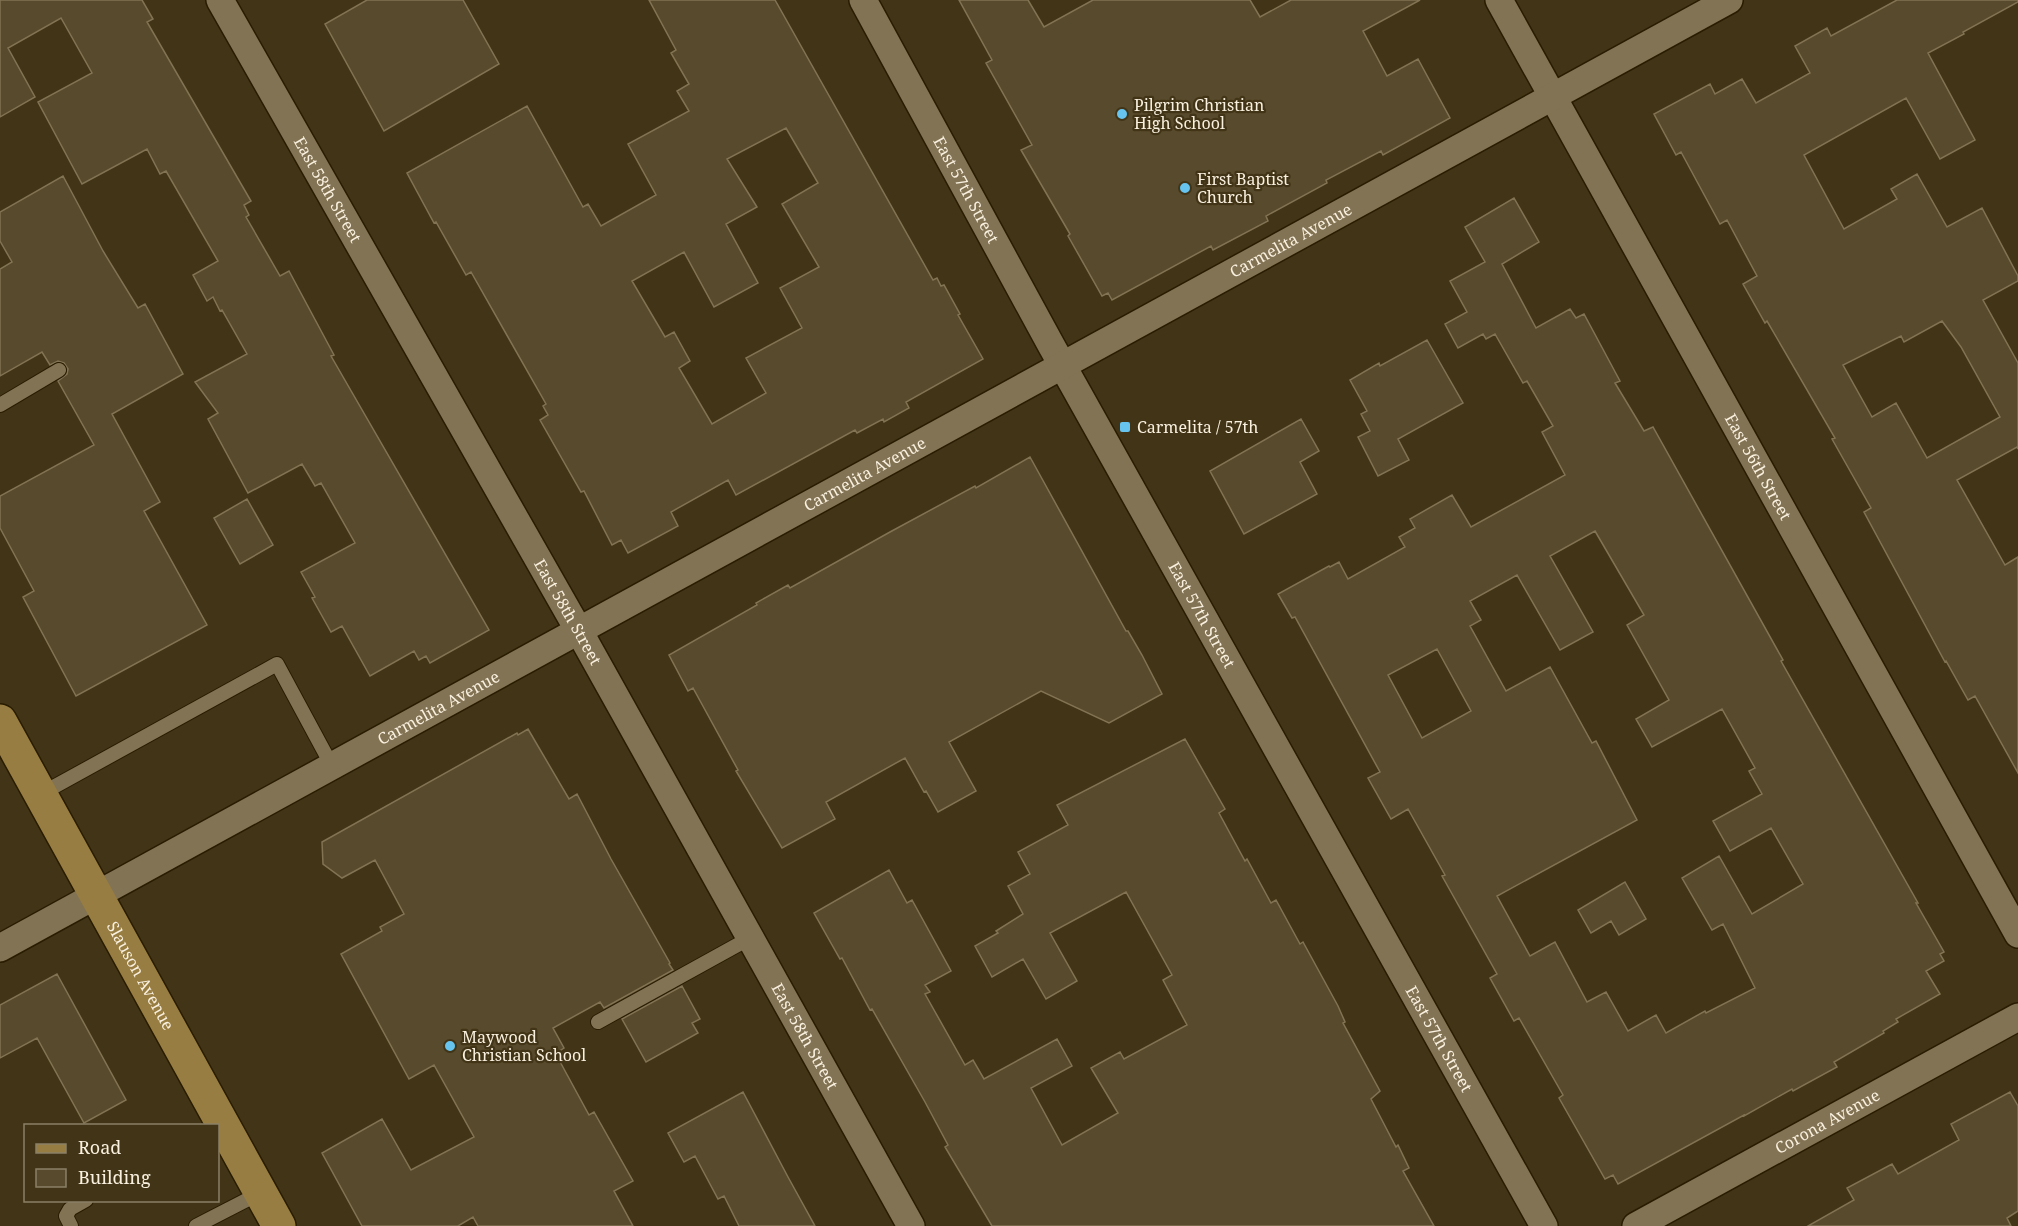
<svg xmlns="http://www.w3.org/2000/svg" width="2018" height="1226" viewBox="0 0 2018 1226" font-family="'Noto Serif',serif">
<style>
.building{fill:#584a2c;stroke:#827354;stroke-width:1.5;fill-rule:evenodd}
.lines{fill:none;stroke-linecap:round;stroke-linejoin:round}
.service-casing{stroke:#291c00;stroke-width:16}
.minor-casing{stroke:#291c00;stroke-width:30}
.primary-casing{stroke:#291c00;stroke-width:36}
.service{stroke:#827354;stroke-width:14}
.minor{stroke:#827354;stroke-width:27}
.primary{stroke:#987d42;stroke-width:33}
.poi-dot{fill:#66c4ef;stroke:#423517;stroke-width:2}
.labels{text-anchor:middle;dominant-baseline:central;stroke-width:4.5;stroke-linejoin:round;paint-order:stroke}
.poi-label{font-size:16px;fill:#f9f0df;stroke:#423517;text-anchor:start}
.street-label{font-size:16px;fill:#f9f0df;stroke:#423517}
</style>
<rect width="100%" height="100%" fill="#423517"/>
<path class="building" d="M0,0H142L153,19L147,22L251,201L244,205L249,215L246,217L280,276L289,271L334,355L331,356L489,630L430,663L426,656L419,660L414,651L370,676L342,626L331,632L312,598L315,597L301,572L355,543L321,483L315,486L302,464L248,493L208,419L218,413L195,382L247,354L222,310L220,311L213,297L207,301L193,275L218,261L166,171L160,174L147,149L82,184L38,102L92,73L61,18L8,48L35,97L0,117Z
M367,0H463L499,64L384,131L325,24Z
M649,0H775L933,280L937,278L941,286L944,285L960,314L958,315L983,359L906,402L909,408L884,422L883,419L857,433L855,430L736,495L728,480L671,512L678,526L628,553L621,540L612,545L584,491L581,492L540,420L548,415L543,406L546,404L471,272L466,275L436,222L434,223L407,173L527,106L583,207L588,204L601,226L656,195L628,144L689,111L677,91L689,84L671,53L676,50ZM786,128L818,183L782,204L819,267L780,288L802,328L746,358L766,393L712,424L679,368L690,361L674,332L665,337L632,281L684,252L714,307L758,283L726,224L757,207L727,159Z
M959,0H1028L1044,27L1093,0H1250L1260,17L1291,0H1420L1363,31L1387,76L1418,59L1450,118L1383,155L1381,151L1326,180L1327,183L1266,216L1268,221L1213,250L1211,246L1112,300L1108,293L1102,296L1068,236L1070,234L1021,150L1032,145L986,63L992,60Z
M1897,0H2018V2L1963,32L1964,34L1928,53L1975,140L1940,159L1906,98L1804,155L1844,229L1897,199L1891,189L1917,174L1947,227L1982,208L2018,276V281L1983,300L2018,363V449L2017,447L1957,480L2005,565L2018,557V773L1975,696L1968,700L1946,661L1945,662L1864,512L1871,508L1832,439L1835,438L1767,321L1765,323L1743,284L1757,276L1727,220L1720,224L1681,152L1676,155L1654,114L1710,84L1715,94L1742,79L1756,103L1810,73L1795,46L1827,28L1831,36ZM1942,321L1961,347L2000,417L1927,458L1896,403L1872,417L1843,365L1901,336L1904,342Z
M63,176L103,251L138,308L145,304L183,374L112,414L160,502L144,511L207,625L76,696L23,597L34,591L0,528V496L94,445L58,381L67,374L68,369L64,363L58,361L50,365L42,352L0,376V269L12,262L0,241V212Z
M1514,198L1539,242L1502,264L1536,328L1570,309L1576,318L1584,314L1620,381L1615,383L1644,431L1653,427L1783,660L1781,661L1918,903H1916L1944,952L1940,954L1944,961L1926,971L1940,994L1896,1019L1898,1022L1883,1031L1884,1033L1834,1062L1837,1067L1793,1091L1792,1089L1744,1116V1115L1618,1184L1613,1175L1605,1179L1559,1098L1563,1095L1519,1018L1514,1021L1490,978L1497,974L1442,876L1445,875L1408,809L1391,819L1368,778L1380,772L1295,617L1292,618L1278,594L1329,566L1330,567L1339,562L1348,579L1405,547L1399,537L1415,528L1410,519L1452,495L1471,527L1565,475L1542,432L1553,426L1527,381L1523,383L1495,334L1486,339L1483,334L1458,348L1445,324L1467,312L1450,281L1485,262L1465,227ZM1595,531L1644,615L1627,625L1669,700L1636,719L1652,747L1722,709L1755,768L1749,771L1762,794L1713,821L1730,851L1771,828L1803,884L1752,914L1719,856L1682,878L1712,930L1723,924L1755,988L1706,1013L1705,1011L1666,1033L1656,1015L1628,1031L1606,992L1587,1002L1555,942L1530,956L1497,896L1637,820L1596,741L1592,743L1550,667L1506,691L1470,626L1481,620L1470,601L1517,575L1560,650L1593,632L1550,556ZM1437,649L1471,711L1422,738L1388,675Z
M1427,340L1463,403L1398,439L1409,460L1378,476L1358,437L1370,431L1361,414L1367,411L1350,380L1379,363L1380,366Z
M1301,419L1319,451L1300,462L1317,494L1244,534L1210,471Z
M1030,457L1126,631H1128L1142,655L1162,694L1109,723L1041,691L949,742L976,791L938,812L926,791L924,792L905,758L826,802L835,819L782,848L736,771L738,770L693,688L688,691L669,655L757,605L756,603L788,585L790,588L890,532L975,486L976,488Z
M247,499L273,545L240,564L214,518Z
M528,729L569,799L577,794L611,859L670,963L669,964L673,970L604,1008L600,1002L553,1028L564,1048L558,1052L561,1057L558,1058L589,1115L594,1112L633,1181L614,1191L633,1226H478L473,1217L458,1226H362L322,1153L382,1119L411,1170L474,1137L434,1065L409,1079L341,954L382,931L380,927L404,914L375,860L342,878L323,864L322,842L517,733L518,735Z
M1185,739L1225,809L1219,813L1245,861L1247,859L1271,903L1276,900L1300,944L1303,942L1338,1006L1345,1022L1343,1023L1380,1091L1371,1099L1396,1147L1398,1145L1409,1168L1403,1171L1434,1226H992L945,1147L948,1145L925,1102L872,1009L870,1010L842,958L840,959L814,913L889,870L907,903L912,900L951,971L925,985L930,992L925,994L965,1065L973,1060L984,1079L1057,1039L1072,1066L1031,1088L1062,1145L1118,1113L1091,1068L1120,1052L1124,1059L1187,1025L1163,980L1172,975L1126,892L1050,933L1077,981L1046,999L1023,959L992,977L975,946L998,933L996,931L1023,914L1008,886L1030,874L1018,852L1068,825L1057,805Z
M1625,882L1646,919L1619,935L1611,921L1591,933L1578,910Z
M57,974L126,1100L84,1123L37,1038L0,1058V1005Z
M682,986L700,1019L692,1023L698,1033L646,1062L622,1019Z
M743,1092L788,1177L815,1226H739L724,1196L718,1199L695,1156L684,1162L668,1133Z
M2010,1092L2018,1106V1211L2007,1218L2011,1226H1808L1854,1200L1847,1188L1892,1164L1898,1174L1959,1140L1951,1124Z"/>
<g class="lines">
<g class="service-casing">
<path id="service" d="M0,405L59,370
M39,795L277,664L332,766
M598,1022L750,938
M71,1226L66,1216L70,1209L86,1200
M196,1226L260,1193"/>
</g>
<g class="minor-casing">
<g id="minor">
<path id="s1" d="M220,0L579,631L911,1226"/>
<path id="s2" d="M863,0L1051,345L1544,1226"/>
<path id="s3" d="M1499,0L2018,934"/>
<path id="s4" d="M0,948L1729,0"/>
<path id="s5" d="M1636,1226L2018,1017"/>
</g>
</g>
<g class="primary-casing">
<g id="primary">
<path id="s6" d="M0,721L279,1226"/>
</g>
</g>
<use href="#service" class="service"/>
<use href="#minor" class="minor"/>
<use href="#primary" class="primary"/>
</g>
<g class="poi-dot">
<circle cx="1122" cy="114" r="6"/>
<circle cx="1185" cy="188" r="6"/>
<rect x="1119" y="421" width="12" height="12" rx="3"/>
<circle cx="450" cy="1046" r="6"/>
</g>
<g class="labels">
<g class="poi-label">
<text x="1134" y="105">Pilgrim Christian<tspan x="1134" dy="18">High School</tspan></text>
<text x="1197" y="179">First Baptist<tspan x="1197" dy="18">Church</tspan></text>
<text x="1137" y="427">Carmelita / 57th</text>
<text x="462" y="1037">Maywood<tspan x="462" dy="18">Christian School</tspan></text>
</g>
<g class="street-label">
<text stroke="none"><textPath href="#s1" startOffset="218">East 58th Street</textPath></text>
<text stroke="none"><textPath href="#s2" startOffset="216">East 57th Street</textPath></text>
<text stroke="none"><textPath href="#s4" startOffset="1472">Carmelita Avenue</textPath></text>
<text stroke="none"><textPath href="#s3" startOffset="534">East 56th Street</textPath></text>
<text stroke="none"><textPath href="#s4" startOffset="986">Carmelita Avenue</textPath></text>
<text stroke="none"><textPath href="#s1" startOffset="704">East 58th Street</textPath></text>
<text stroke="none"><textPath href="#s2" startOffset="702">East 57th Street</textPath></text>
<text stroke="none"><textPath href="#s4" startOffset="500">Carmelita Avenue</textPath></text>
<text stroke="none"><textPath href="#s6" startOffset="291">Slauson Avenue</textPath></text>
<text stroke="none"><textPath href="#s1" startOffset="1190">East 58th Street</textPath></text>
<text stroke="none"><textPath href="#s2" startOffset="1188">East 57th Street</textPath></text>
<text stroke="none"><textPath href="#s5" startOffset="218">Corona Avenue</textPath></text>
</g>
</g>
<rect x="24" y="1124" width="195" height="78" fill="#423517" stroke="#8b8067" stroke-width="1.5"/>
<rect x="36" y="1144" width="30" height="9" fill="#987d42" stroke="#8b8067" stroke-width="1.5"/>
<text x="78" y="1154" font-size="18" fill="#f9f0df">Road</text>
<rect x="36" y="1169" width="30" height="18" fill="#584a2c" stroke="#8b8067" stroke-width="1.5"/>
<text x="78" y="1184" font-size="18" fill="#f9f0df">Building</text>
</svg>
